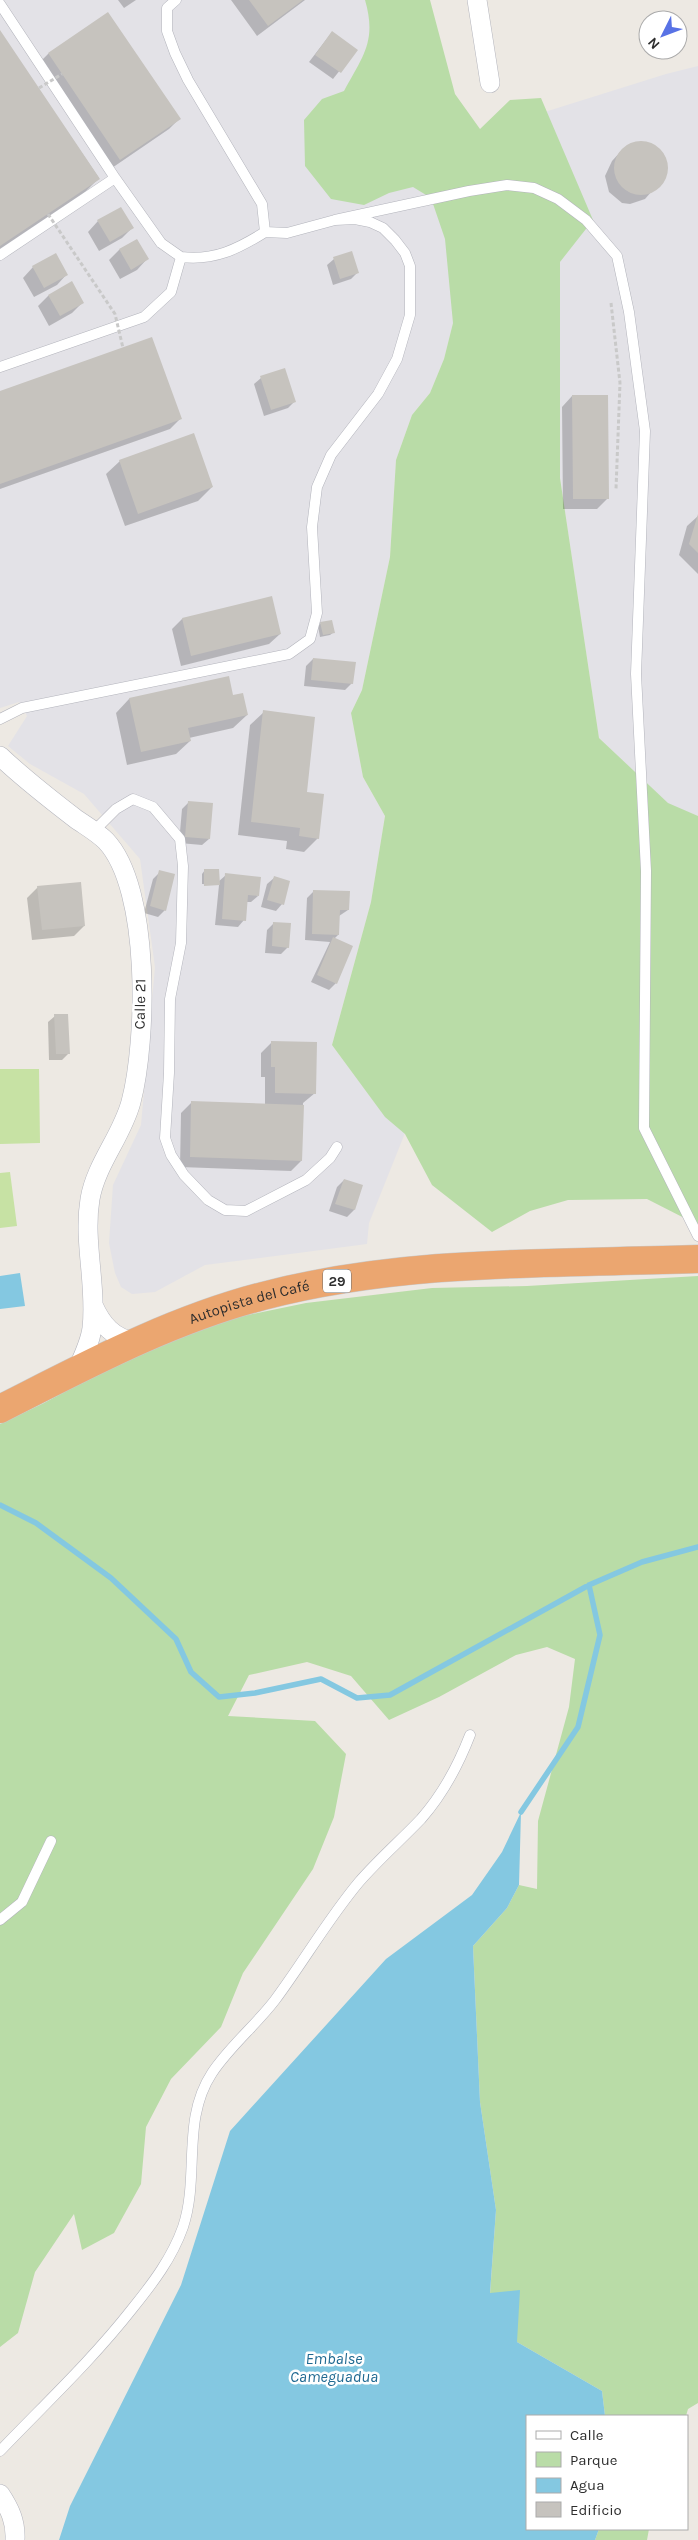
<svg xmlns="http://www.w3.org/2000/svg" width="698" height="2540" viewBox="0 0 698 2540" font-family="Karla,sans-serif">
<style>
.industrial{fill:#e3e2e7}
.green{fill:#b9dca7}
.pitch{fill:#c7e2a4}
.water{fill:#84c8e1}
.shadow{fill:#0003}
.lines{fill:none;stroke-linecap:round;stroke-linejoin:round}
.stream{stroke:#84c8e1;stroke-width:5.5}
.building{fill:#c6c3be}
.lane-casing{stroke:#b3b4bc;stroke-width:11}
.street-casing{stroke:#b3b4bc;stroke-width:20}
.highway-casing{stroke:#c9c9c9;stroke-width:29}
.path{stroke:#c9c9c9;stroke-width:3;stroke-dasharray:4 2.5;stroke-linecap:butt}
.lane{stroke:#fff;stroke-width:10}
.street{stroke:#fff;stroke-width:19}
.highway{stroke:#eba670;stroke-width:28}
.path-bridge{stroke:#c9c9c9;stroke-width:3;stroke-dasharray:4 2.5;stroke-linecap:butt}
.labels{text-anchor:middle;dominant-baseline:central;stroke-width:5;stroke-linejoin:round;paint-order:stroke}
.shield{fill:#fff;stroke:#6d6d6d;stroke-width:1}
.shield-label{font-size:14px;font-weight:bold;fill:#2e2e2e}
.street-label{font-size:15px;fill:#2e2e2e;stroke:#fff}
.water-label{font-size:16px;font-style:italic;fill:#1f6991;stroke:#fff}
</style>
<rect width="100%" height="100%" fill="#ede9e3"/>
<path class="industrial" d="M0,0H396L468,136L666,74L698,66V816L668,804L599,738L560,478V262L452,297L453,323L444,359L430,393L412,415L396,460L390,557L362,690L351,713L363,777L385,816L371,902L332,1045L385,1116L405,1133L369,1223L367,1244L205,1265L155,1292L132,1294L121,1287L115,1273L109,1243L113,1185L141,1125L155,967L140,859L84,794L30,764L8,746L27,716L19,702L0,708Z"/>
<path class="green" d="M365,0H430L455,94L480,129L510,100L541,98L593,220L560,262V478L599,738L668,803L698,816V1225L647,1199L568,1200L530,1211L492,1232L432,1185L405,1134L385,1117L332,1045L371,902L385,816L363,777L351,713L362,690L390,557L396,460L412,415L430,393L444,359L453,323L445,239L431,198L413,187L389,193L364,205L331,199L305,166L304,120L322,99L344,91C363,56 377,41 365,0Z
M698,1276V2403L688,2409L686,2416H605L602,2391L517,2342L490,2294L496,2210L480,2102L473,1946L507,1908L519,1885L537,1889L538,1821L569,1707L575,1659L547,1647L516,1655L439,1697L389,1720L351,1676L307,1662L249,1675L228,1716L315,1721L346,1754L334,1817L313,1869L243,1973L221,2027L171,2079L146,2127L141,2184L114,2233L82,2250L74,2214L35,2272L18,2333L0,2347V1424L44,1403L123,1360L219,1321L306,1303L432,1288L527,1286Z
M599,2529H649L647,2540H595Z"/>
<path class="pitch" d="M0,1069H39L40,1143L0,1144Z
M10,1172L17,1226L0,1228V1173Z"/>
<path class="water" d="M20,1273L25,1306L0,1309V1276Z
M521,1812L519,1885L507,1908L473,1946L480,2102L496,2210L490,2293L520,2290L517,2342L602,2391L605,2416H527V2529H599L595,2540H59L70,2506L181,2285L230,2131L386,1959L472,1895L502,1852Z"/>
<path class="shadow" d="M118,0H136L124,8Z
M231,0H305L257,36Z
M108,14L179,119L169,129L109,170L38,64L48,54Z
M332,32L356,50L333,79L309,62Z
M0,33L99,178L85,192L0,249Z
M646,142L661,151L665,158L666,175L645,199L630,204L622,203L609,192L605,176L612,161L622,150L629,145Z
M98,221L132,228L122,238L99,251L88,232Z
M137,240L147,259L137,270L120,279L109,260L119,250Z
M334,259L358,272L351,279L333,285L327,265Z
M33,267L67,274L57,285L34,297L23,278Z
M71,283L82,303L72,313L49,326L38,306L48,296Z
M261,378L295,401L288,408L264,416L254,384Z
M0,393L180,419L170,429L0,489Z
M572,396L608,498L597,509H563L562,407Z
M120,461L212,487L198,501L125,526L106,474Z
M698,516V574L679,555L687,526Z
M182,619L280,634L269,644L181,666L172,629Z
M321,623L334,632L330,635L320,637L318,626Z
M313,659L352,683L345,690L304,686L306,666Z
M228,678L232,696L247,715L233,728L189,738L190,741L176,754L127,765L116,713L129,699Z
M264,712L305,793L318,838L304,852L286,849L287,841L238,835L250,725Z
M189,802L209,839L202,845L179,843L182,809Z
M205,870L218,882L226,875L258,896L251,902H246L244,920L238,927L215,925L219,885L202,884V874Z
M160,872L165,910L158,917L144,913L153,879Z
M274,878L282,904L276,911L261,907L267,884Z
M38,887L84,926L74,936L32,940L27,898Z
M314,891L348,910L339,916L338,935L334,939L336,983L329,990L311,982L330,942L305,940L307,898Z
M274,923L288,947L281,954L265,953L267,930Z
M55,1016L69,1053L62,1060H49L48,1022Z
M272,1042L315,1093L303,1103L301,1161L291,1171L180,1167L181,1113L192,1102L265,1105V1077H261V1053Z
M344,1180L362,1186L354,1210L347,1217L329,1211L337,1187Z"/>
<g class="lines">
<path class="stream" d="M0,1505L36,1523L111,1578L176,1639L191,1672L219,1697L255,1693L321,1679L357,1698L390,1695L589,1585L642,1562L698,1547
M521,1812L578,1727L600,1635L589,1585"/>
</g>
<path class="building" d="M249,0H303L268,26Z
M108,12L181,119L120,160L48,53Z
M0,30L100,179L0,246Z
M332,31L358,50L341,73L315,55Z
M614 168a27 27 0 1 1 54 0a27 27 0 1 1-54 0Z
M121,207L134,228L110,242L97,220Z
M137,239L149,259L131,270L119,249Z
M352,251L359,273L340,279L333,257Z
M56,253L68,275L44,288L32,266Z
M72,281L84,303L60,316L48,295Z
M152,337L182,419L0,484V391Z
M285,368L296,402L271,410L260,376Z
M572,395H608L609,499H573Z
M194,433L213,487L138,514L119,460Z
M698,514V553L689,544Z
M272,596L281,634L191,656L182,618Z
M332,620L335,633L323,635L320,622Z
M313,658L356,662L353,684L311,680Z
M229,676L233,695L243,693L248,715L188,728L191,741L141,752L129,698Z
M263,710L315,717L307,792L324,794L319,839L299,836L300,828L251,822Z
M188,801L213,803L210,839L185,837Z
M204,869H219L220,885L204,886Z
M159,870L175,874L166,911L150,906Z
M225,873L261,877L259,896L248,895L246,921L222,919Z
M274,876L290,881L284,905L267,900Z
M81,882L85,926L42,930L37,886Z
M313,890L350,891L349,910H340L339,935L312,934Z
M273,922L291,923L289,948L272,946Z
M333,937L353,946L337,984L317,975Z
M54,1014H68L70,1054H56Z
M271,1041L317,1042L316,1094L275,1093V1067H271Z
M191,1101L304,1105L302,1161L190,1157Z
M344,1179L363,1185L355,1210L335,1204Z"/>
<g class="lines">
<g class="lane-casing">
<path id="lane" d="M0,4L115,178L161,243L181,257
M335,220L469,191L507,185L534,188L558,199L586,220L617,256L629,312L645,431L636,674L646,871L644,1128L698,1236
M0,255L115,178
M0,367L144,317L171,292L181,257C214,261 238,249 265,232
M0,719L22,708L289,654L310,639L317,613L312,527L317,487L331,455L378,394L397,359L410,315V266L405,253L395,240L383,228L370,222L355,219L335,220L287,233L265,232L262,204L188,80L175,53L167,31V8L176,0
M94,831L116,809L133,799L153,807L180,839L183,866L181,943L170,999L169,1073L165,1138L171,1155L184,1175L208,1200L225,1210L246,1211L306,1180L330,1158L337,1147
M0,1920L22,1902L51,1841
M0,2451C45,2404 92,2360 132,2309C153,2283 172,2258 183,2227C200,2176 181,2120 212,2073C229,2047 256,2025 275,2000C304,1961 328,1919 359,1882C379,1859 401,1840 421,1819C443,1794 458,1766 470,1735"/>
</g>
<g class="street-casing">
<path id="street" d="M477,0L490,83
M0,756C23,778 50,799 76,819C86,826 97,832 106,841C151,889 147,1041 131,1102C122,1136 96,1164 90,1199C83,1242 97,1285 92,1328C90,1343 83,1357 77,1370
M93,1305C102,1325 113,1338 135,1342
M0,2494C10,2509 16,2522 15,2540"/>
</g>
<g class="highway-casing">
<g id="highway">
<path id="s1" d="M0,1409C85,1366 170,1320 263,1296C403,1259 554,1264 698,1259"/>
</g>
</g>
<path class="path" d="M611,303L620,383L616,489"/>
<use href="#lane" class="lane"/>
<use href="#street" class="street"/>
<use href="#highway" class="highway"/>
<path class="path-bridge" d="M39,88L62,74
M48,214L115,314L123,348"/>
</g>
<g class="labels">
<rect class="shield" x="323" y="1269.5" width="28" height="23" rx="4"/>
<g class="shield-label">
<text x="337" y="1281">29</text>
</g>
<g class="street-label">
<text transform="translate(140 1004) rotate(-89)">Calle 21</text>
<text stroke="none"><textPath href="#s1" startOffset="272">Autopista del Café</textPath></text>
</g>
<g class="water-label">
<text x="334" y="2358">Embalse<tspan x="334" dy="18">Cameguadua</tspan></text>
</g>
</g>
<rect x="526" y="2415" width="162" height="115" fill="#ffffff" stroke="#ababab"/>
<rect x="536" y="2431" width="25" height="8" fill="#ffffff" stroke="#ababab"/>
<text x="570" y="2440" font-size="15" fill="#2e2e2e">Calle</text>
<rect x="536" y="2452" width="25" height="15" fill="#b9dca7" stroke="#ababab"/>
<text x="570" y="2465" font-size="15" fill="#2e2e2e">Parque</text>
<rect x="536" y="2478" width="25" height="15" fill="#84c8e1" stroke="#ababab"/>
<text x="570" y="2490" font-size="15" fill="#2e2e2e">Agua</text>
<rect x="536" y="2502" width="25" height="15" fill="#c6c3be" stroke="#ababab"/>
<text x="570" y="2515" font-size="15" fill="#2e2e2e">Edificio</text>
<g transform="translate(663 35) rotate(228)"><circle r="24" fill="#ffffff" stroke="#ababab"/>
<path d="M0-4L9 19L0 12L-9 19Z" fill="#5872e5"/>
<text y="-8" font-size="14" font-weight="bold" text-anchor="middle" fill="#2e2e2e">N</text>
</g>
</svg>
